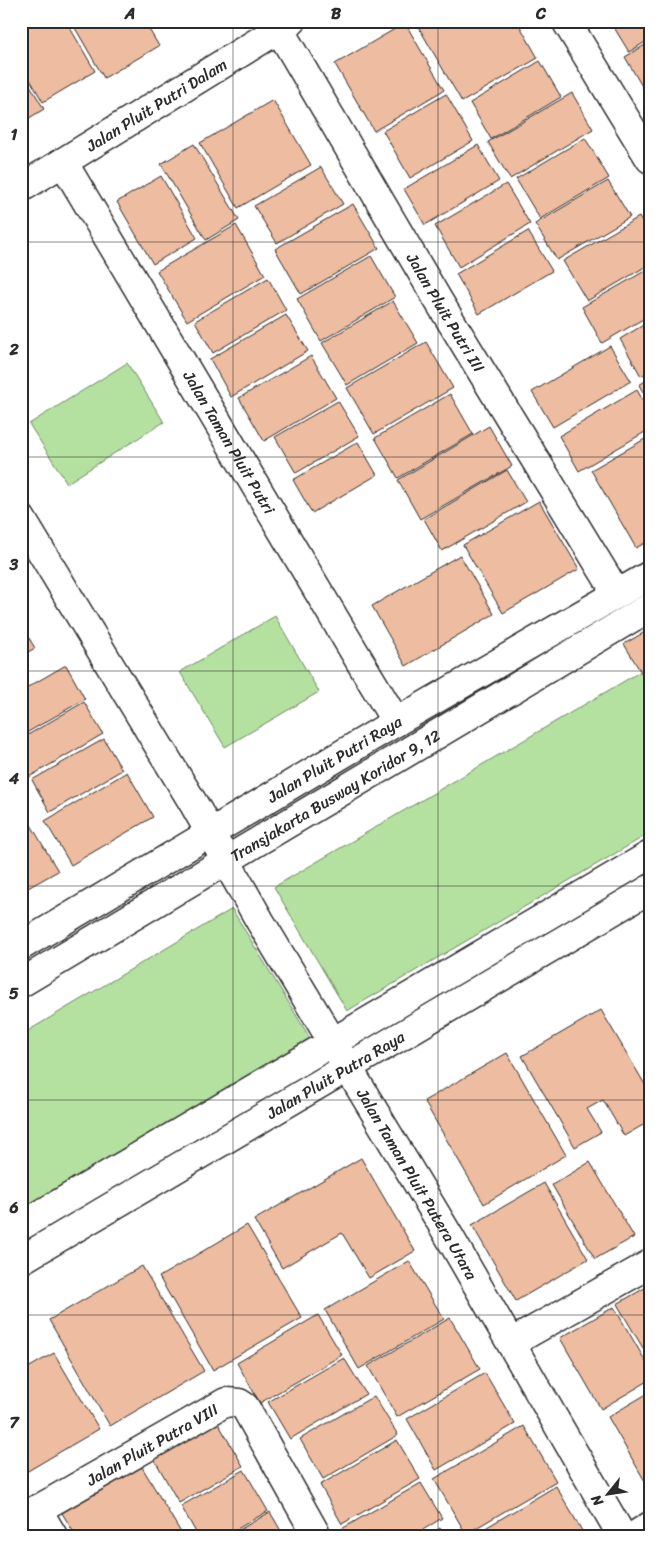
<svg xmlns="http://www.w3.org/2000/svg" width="671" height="1557" viewBox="0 0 671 1557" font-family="Sriracha,sans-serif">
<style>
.green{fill:#b4e1a0;stroke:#708666}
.building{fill:#eebca0;stroke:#2b2b2b}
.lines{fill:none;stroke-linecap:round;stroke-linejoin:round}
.minor-casing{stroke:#2b2b2b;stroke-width:31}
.minor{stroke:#fff;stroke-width:28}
.grid{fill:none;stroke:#2b2b2b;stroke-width:1;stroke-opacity:0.55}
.labels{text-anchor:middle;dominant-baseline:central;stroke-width:4.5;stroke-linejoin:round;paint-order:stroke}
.street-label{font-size:16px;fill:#2b2b2b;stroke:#fff}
.neatline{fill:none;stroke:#2b2b2b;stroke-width:2}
.grid-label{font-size:16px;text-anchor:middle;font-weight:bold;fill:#2b2b2b}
</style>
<rect width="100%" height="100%" fill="#fff"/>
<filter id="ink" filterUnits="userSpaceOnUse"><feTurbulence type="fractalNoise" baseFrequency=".02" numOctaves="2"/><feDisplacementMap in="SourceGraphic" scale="10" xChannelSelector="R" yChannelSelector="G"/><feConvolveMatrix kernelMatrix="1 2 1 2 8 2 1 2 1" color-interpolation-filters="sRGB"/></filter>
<g filter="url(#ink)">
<path class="green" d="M127,363L164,422L67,483L29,424Z
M275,616L319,692L225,747L180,672Z
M650,666V833L347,1011L274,887Z
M232,909L310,1038L21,1212V1035Z"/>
<path class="building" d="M21,21H66L95,71L43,102L21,64Z
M71,21H144L159,46L104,78Z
M415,21H517L538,58L462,102Z
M610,21H650V39L629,52Z
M405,23L444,90L374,131L335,64Z
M650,42V94L647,95L625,57Z
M540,61L561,97L491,139L470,103Z
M21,70L44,109L21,123Z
M572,93L593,129L510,179L488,142Z
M446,94L473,141L410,178L383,131Z
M273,100L311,165L238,208L200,143Z
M585,138L609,178L540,219L516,179Z
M194,144L239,220L206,240L161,164Z
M478,145L499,181L425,225L404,189Z
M321,167L343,204L277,243L254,206Z
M161,176L197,238L153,264L117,202Z
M608,181L630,217L557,260L535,224Z
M506,184L530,224L459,267L435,226Z
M353,204L379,248L301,294L275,249Z
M639,217L650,235V264L587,301L563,261Z
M236,225L265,275L187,321L157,271Z
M528,231L552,271L479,314L456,274Z
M371,256L395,297L321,341L297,299Z
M650,268V315L602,343L582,307Z
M268,278L286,310L213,353L195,321Z
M393,301L418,343L347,385L322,343Z
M286,315L308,351L231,397L210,359Z
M650,321V371L641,376L620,339Z
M426,342L453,388L374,434L347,388Z
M610,346L631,381L553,427L532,392Z
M311,356L336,398L264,441L239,398Z
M650,378V404L639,385Z
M637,390L650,413V429L579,471L559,436Z
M450,394L473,434L398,478L375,438Z
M338,401L359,436L296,473L275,437Z
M489,426L512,466L420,519L398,480Z
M650,436V540L636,548L591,470Z
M358,442L377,475L312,513L293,480Z
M507,470L526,502L442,551L424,519Z
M539,501L579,569L503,613L463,545Z
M460,555L494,614L406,666L372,606Z
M21,625L35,648L21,656Z
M650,629V676L645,679L624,644Z
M66,665L85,699L21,736V691Z
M84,702L103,734L24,780L21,775V739Z
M104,739L122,770L50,812L32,780Z
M127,772L153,817L71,865L45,821Z
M24,813L58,871L21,892V815Z
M601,1010L650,1093V1121L624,1136L603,1100L587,1109L601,1132L575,1147L522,1056Z
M507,1053L566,1155L484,1204L424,1101Z
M361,1158L415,1251L369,1278L342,1233L282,1268L254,1220Z
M590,1162L634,1237L595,1259L552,1185Z
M544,1183L588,1259L516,1301L472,1225Z
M247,1225L302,1318L213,1370L159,1277Z
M409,1261L444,1319L359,1369L325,1310Z
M142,1266L204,1371L110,1426L49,1320Z
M650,1285V1360L617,1304Z
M614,1307L650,1369V1380L601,1409L560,1338Z
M318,1315L342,1355L260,1403L237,1363Z
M450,1318L480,1369L397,1417L368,1366Z
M54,1353L99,1429L21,1475V1372Z
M344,1358L366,1394L290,1439L268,1402Z
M485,1373L515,1424L436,1470L407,1419Z
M650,1392V1490L608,1417Z
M374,1396L398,1435L323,1479L300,1439Z
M215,1418L243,1466L179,1503L152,1455Z
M524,1426L556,1481L466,1534L434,1479Z
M397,1440L420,1479L342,1524L320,1485Z
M142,1467L183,1536H76L62,1513Z
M244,1470L268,1511L225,1536H198L181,1506Z
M421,1483L442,1518L413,1536H335L333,1534Z
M556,1486L585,1536H472Z
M270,1512L284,1536H229Z
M440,1528L444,1536H427Z"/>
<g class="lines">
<g class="minor-casing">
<g id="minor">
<path d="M566,21L650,159"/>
<path id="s1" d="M279,29L438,300L617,594"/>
<path id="s2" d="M63,162L396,722"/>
<path id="s3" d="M21,188L292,21"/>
<path id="s4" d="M21,518L195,806L260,921L449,1236L622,1536"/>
<path id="s5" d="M21,946L396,722L650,575"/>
<path id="s6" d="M21,983L650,607"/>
<path d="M21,1226L650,855"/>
<path id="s7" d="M21,1260L650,889"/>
<path d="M511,1343L650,1264"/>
<path d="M37,1509L53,1536"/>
<path id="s8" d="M21,1519L226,1402L239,1403L245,1407L317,1536"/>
<path d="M634,1536L650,1526"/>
</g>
</g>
<use href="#minor" class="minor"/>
</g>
</g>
<path class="grid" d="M233,21V1536M438,21V1536M21,242H650M21,457H650M21,671H650M21,886H650M21,1100H650M21,1315H650"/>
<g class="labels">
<g class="street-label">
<text stroke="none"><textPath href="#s3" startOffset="159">Jalan Pluit Putri Dalam</textPath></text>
<text stroke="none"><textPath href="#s1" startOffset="329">Jalan Pluit Putri III</textPath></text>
<text stroke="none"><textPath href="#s2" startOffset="326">Jalan Taman Pluit Putri</textPath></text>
<text stroke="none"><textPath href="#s5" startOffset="365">Jalan Pluit Putri Raya</textPath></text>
<text stroke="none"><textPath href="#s6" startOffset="366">Transjakarta Busway Koridor 9, 12</textPath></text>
<text stroke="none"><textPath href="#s7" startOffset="365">Jalan Pluit Putra Raya</textPath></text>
<text stroke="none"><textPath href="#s4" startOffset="775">Jalan Taman Pluit Putera Utara</textPath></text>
<text stroke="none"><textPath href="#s8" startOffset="151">Jalan Pluit Putra VIII</textPath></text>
</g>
</g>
<rect width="671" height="1557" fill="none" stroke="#fff" stroke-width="55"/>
<g transform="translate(608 1494) rotate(240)" stroke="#ffffff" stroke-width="4" paint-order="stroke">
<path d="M0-4L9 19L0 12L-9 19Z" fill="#2b2b2b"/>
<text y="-8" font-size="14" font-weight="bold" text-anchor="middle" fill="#2b2b2b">N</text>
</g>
<rect x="28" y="28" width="616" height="1502" class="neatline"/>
<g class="grid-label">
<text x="130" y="19">A</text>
<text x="336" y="19">B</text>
<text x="541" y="19">C</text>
<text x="14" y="140">1</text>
<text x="14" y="355">2</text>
<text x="14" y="570">3</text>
<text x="14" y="784">4</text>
<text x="14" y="999">5</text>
<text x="14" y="1213">6</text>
<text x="14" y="1428">7</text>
</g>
</svg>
